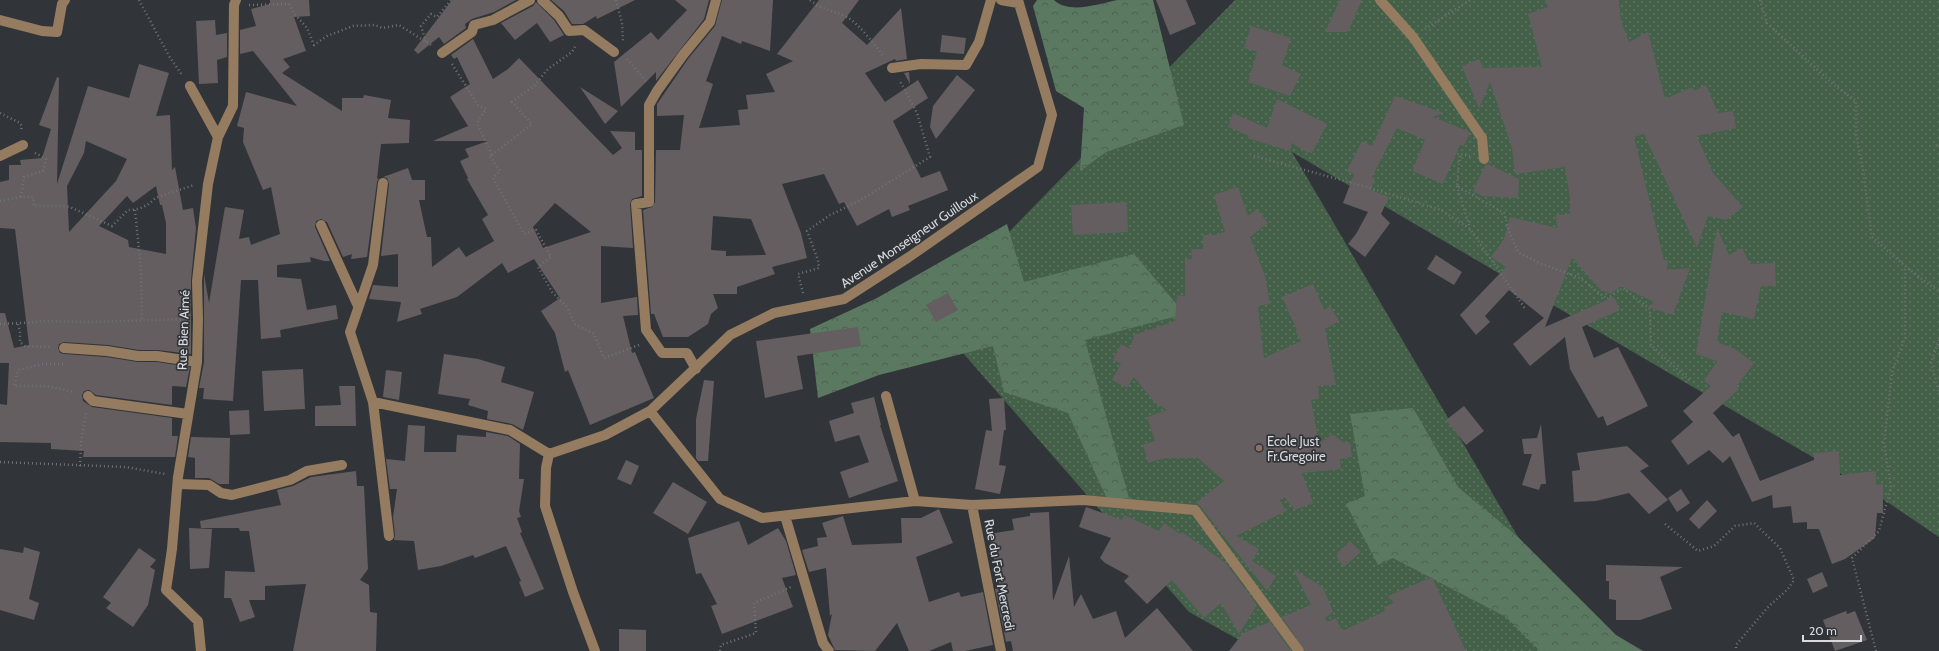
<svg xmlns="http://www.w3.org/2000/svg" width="1939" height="651" viewBox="0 0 1939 651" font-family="Cabin,sans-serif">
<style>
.grass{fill:url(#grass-dots)}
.forest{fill:url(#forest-crowns)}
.building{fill:#645e60;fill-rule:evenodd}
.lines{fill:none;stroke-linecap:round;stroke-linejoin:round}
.path{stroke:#707377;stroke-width:2.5;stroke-dasharray:1 3;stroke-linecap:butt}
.minor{stroke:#957b60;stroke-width:10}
.education-dot{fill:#8d6e63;stroke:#313539;stroke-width:1.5}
.labels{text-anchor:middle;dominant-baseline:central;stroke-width:3.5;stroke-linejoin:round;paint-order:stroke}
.street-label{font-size:13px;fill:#d8dadd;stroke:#313539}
.poi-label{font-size:13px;fill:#d8dadd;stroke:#313539;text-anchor:start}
</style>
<defs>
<pattern id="grass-dots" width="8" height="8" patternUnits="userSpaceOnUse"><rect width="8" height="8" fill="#446049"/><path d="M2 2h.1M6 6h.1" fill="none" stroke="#5e7663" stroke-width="1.8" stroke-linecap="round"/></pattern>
<pattern id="forest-crowns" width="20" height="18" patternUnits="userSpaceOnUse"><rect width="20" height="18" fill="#5b7961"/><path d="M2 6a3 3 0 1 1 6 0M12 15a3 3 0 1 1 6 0" fill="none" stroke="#4f6053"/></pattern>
</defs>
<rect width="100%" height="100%" fill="#313539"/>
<path class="grass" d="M1235,0H1939V537L1874,493L1292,152L1518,537L1559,651H1259L1189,612L929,314Z"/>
<path class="forest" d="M1037,0H1054C1070,15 1100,3 1118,0C1129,0 1142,0 1153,0L1184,125L1106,152L1080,171L1084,108L1056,91L1033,6Z
M1007,224L1024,282L1134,254L1185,314L1085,340L1129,498L1108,501L1068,413L1004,392L993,346L879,375L818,398L810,329L877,298Z
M1413,408L1458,487L1518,537L1616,635L1643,651H1540L1506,617L1393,558L1378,565L1346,504L1365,496L1350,414Z"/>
<path class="building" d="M270,0H309L310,16L294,17L306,51L283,59L290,67L282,73L342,111V98H363L364,95L391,100L388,118L410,120L409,143L381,144L377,179L379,178L377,182L367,257L351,259L352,254L343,257L327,222L321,219L316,221L315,227L330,261H324L310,257L311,262L277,265V277L301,279L307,310L336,305L338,319L280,330L281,337L261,339L258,280H241L233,401L203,399L204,388H199L204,362V274L209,303L225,207L244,210L239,239L249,237L251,245L280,234L271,187L263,190L243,142L244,128L237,126L246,92L297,106L253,51L240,54V30L256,26L251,9L270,4Z
M452,0H516L494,12L472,19L465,24L466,28L444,44L439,37L418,54L414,50Z
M551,0H635L597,19L596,16L583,24H572L564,11Z
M675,0H709L704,19L656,81V72L621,107L614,62L651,32L658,40L687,10Z
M722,0H773L770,51L742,41L741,44L722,36L706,81L713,84L699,128L740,125L738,110L748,109L746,95L775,92L766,74L793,61L777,54L819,0H859L842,23L867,45L901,8L907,59L896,61L895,59L865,73L885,102L918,80L928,98L893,121L921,178L940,171L948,190L908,206L910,210L892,217L889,209L857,226L844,202L839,204L824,174L782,184L801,233L807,258L772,267L775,274L737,287V294H713L718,308L711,314L708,324L688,337H663L654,314H651L643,210L652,207L655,202L656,150H680L684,115L657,116V104L688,59L715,26ZM713,216L751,219L766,255L726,256V251L711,250Z
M1156,0H1186L1196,24L1170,35Z
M1340,0H1362L1348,32H1325Z
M1545,0H1619L1621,21L1629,42L1648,32L1665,99L1692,87L1694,91L1706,85L1718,113L1733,111L1736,128L1697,136L1713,173L1743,207L1726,220L1708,216L1697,248L1644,134L1634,137L1664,260H1668L1667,270L1690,268L1673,315L1648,307L1654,302L1621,286L1611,294L1601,290L1572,258L1545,327L1614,297L1620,310L1582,327L1594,358L1618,347L1648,406L1607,426L1603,416L1598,418L1570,369L1565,337L1530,366L1513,344L1544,318L1509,290L1485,316L1490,322L1476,335L1460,315L1506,267L1491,257L1504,239L1510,217L1557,228L1556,215L1570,214V198L1565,167L1515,174L1512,148L1490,82L1479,109L1462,66L1479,59L1483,68L1542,67L1528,14L1548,7Z
M536,2L554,20L564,35L550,42L537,23L515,40L501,23L533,6Z
M215,20L216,35L227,33V57L217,60L218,83L199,84L196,21Z
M1251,26L1291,38L1282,65L1301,74L1290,96L1248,82L1257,52L1244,48Z
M942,35L966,38L964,54L940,52Z
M473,39L493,79L508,69L519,58L613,155L622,148L610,131L635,132V150H642V196L632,199L630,204L633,248L601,246V303L637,297L638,315L623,316L632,353L635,352L654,398L590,425L568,370L565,372L555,333L541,311L560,298L534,259L508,273L502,263L457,297L420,309L422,314L397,322L401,302L369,299L373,285L398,287V254L381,256L389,184L387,178L383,177L408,168L412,180H425V200H419L427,237H431L432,267L459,247L466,257L494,241L482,219L488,215L467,179L468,178L460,161L469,157L465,149L488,141H433L468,126L450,97L470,84L457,57L454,59L451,55ZM555,203L591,232L543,248L533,227Z
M139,64L169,73L156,116L170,115L172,170L175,167L183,210L193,208L196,228L191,280V354L158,350H139L108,345L64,342L59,344L58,348L60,353L64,354L106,357L138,362H157L190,367L186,387L172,386V405L96,395L89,390L84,391L82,395L83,401L92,407L172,418V436H178L175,457H83L84,451L51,449V443L0,442V404L7,405L9,363H0V313H5L14,348L29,345L15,229L0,228V182L9,180V165H21L20,160L42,158L51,129L39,125L57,77L59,78L57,184L88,86L129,98ZM86,141L127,159L116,181L69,232L67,186L84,153ZM156,186L160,205H162L166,223V254L129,247L128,240L99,226L127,196L133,203Z
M909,72L910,84L904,73Z
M957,75L975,90L936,139L930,127L933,106Z
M580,87L618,111L605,124Z
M1395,96L1444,113L1433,117L1470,132L1464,146L1460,145L1443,184L1412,171L1425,140L1397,128L1372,177L1375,178L1371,190L1389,197L1381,214L1390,223L1365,257L1348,244L1356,234L1368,212L1343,203L1354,174L1347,171L1362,141L1372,146Z
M1277,99L1327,124L1312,153L1309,152L1308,153L1292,143L1290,151L1247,138L1249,136L1228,127L1233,113L1267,128Z
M1488,164L1519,179L1518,198L1482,196L1473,191L1485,165Z
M1238,187L1248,216L1257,209L1268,223L1250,237L1265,276L1270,304L1258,306L1264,358L1301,341L1295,331L1297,330L1282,297L1313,284L1324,310L1330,306L1339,321L1325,329L1336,385L1318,386L1319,399L1311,400L1319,443L1333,434L1344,443L1350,442L1352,457L1340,459L1341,469L1302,473L1313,503L1295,510L1284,497L1280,500L1286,511L1236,536L1259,549L1252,561L1276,576L1267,591L1200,506L1196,503L1224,481L1198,458H1165L1148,463L1143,445L1155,441L1147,417L1167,410L1155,403L1134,377L1127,388L1112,380L1121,364L1113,360L1121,344L1130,349L1134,335L1175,321L1177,295L1185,296V259H1192L1191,249H1203V235H1220V233L1225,232L1214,195Z
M1127,202L1128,232L1073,235L1071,205Z
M1717,228L1729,255L1742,248L1750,264L1775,263L1776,286H1761L1754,319L1722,312L1717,342L1735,349L1754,363L1737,386L1739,389L1713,413L1733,437L1739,433L1760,481L1814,460V453L1839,451L1840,475L1876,471V485L1883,484V513H1877L1875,538L1845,559L1832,564L1819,529H1807V522L1793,523L1791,506L1773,508L1772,495L1752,502L1730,456L1723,463L1709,450L1688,465L1671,441L1693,422L1683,411L1711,386L1704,381L1717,361L1696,354Z
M1436,255L1462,272L1454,285L1427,269Z
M948,293L958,310L936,322L926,305Z
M858,327L861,346L797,356L803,389L765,398L756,341Z
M444,354L478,359L505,367L501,382L534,392L523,430L512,424L487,419L488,411L468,405L470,399L438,394Z
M303,369L305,409L264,411L262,371Z
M386,370L402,372L399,400L383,397Z
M704,380L714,381L708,461H698L696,458V419Z
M339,386H355L356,426H315V406L341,405Z
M874,397L881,425H880L898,481L849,498L840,472L869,462L859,435L835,442L829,421L854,413L851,403Z
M1004,398L1006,430H1004L999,465L1006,466L1000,494L975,489L986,430L992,431L989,399Z
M1464,406L1484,431L1466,445L1446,420Z
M249,410L250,434L230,435L229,411Z
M1541,424L1546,484H1541L1539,490L1522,485L1532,454H1524L1522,439L1537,438Z
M408,425L425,426L424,452H456L457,435L486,437V432L508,436L520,444L519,479H524L519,511L521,517L517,518L522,532L520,533L544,589L525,597L519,582L521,581L506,546L475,558L473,555L441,566L418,570L414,541L394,540L395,535L393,517L397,489H390L386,459L405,461Z
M191,437L230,438L229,484H219L209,478H195V458L188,457Z
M1627,446L1649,466L1640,471L1668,500L1649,514L1629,493L1596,501L1574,502L1572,471L1580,470L1577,453Z
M626,460L639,466L631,485L617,479Z
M356,471L357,486H364L368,569L360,580L369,585L370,612L377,613L376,651H293L306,584L265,586V600H249L255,617L240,622L231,598H224L225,571L255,572L249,531H240L239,528H201L200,521L281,505L277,490L293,486L311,477Z
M673,482L707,502L688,534L653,513Z
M1681,489L1690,503L1677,512L1668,498Z
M1707,500L1717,511L1699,529L1689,519Z
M1086,507L1122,520L1124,515L1159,531L1164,523L1180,534L1182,532L1226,563L1257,605L1239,634L1221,603L1204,618L1172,580L1147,604L1124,581L1129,576L1105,563L1100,558L1111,538L1079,527Z
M939,509L953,543L916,557L929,602L959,592L961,597L983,592L993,645L965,651H953L951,642L929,651H909L897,623L875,651L835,650L828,635L832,614L830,616L826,568L809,572L802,550L818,546L817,538L827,537L822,523L843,516L852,545L902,543L901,518H921Z
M1049,512L1053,601L1069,556L1074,607L1081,594L1093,619L1116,611L1125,638L1157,608L1193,651H1013L1011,641L1006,642L995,589L1000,588L989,534L1014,530L1012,519L1030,516V513Z
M739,521L748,545L778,528L786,541L796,575L782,578L793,607L722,634L711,606L717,604L701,573L696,574L688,538Z
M189,528L212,529L209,568L190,569Z
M1350,541L1361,552L1344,567L1337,558V553Z
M24,547L40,552L29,599L39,603L34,620L0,610V549L23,553Z
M139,548L156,560L150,567L155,570L148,605L133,627L106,608L111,603L103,597Z
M1606,565L1683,567L1660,577L1672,609L1640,620H1616V600L1609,599V581H1606Z
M1293,569L1323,587L1333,612L1325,618L1327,622L1336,618L1342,631L1385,611L1384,607L1394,603L1388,596L1432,577L1466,651H1305L1282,617L1311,605Z
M1822,572L1828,586L1813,593L1807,579Z
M1846,611L1847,614L1855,611L1867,640L1835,651L1823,620Z
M1270,622L1291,651H1229L1243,633Z
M619,629L646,630V651H619Z"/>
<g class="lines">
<path class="path" d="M139,0L169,56L182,75
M616,0L622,23L623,41
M810,0C824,11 832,10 847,17C858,23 876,46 884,57
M1760,0L1767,23L1834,85L1856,101V135L1863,169L1872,237L1905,266L1939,292
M249,5L289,4L294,13L307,28L314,45L327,36L353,26L375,25L382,28L399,25L431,45
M1425,29L1470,0
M426,42L421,26L431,14L437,17L451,0
M627,59L647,82
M452,64L478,105L486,109L477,123L492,155L490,156L500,171L493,178L524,234L536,230L551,257L538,267L552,292L567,307L575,324L594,334L604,358L639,345
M0,113L20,123L22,126L21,130
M1936,145L1939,147
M492,155L532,124L512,102L534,86L548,69L572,52L576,45
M1254,156L1370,188L1441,210L1470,229L1526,310
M1470,156L1460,154L1457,186L1504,213L1511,237L1519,253L1542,264L1580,278L1607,299L1623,288L1650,309L1651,345L1690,381
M1457,186L1470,228
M21,197L24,177L43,171L46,159L35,153
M0,201L21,197H33L34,206H63L70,207L112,226L128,210C138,210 149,206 155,198L194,185
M135,210L141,270L142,320
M803,293L798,274L819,268L818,260L807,231L830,215L859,201L930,157L917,113L900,81
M0,324L37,322L39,321L90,322L184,319
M18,324L20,331V342L25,346L51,347
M1939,340L1931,362L1939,393
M63,364H42L18,370L14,386H47L74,392
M0,462L126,467L165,474
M80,466L81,442L86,413
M1665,524L1698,551L1714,546L1735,526L1754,523L1780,548L1794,580L1788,589L1769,606L1736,645V651
M720,651L721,645L756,633L754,603L791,587
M1876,651L1852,558L1879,531L1891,487L1884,443L1892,372L1905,338V266"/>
<path class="minor" d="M542,0L559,16L569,31L584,30L614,52
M1001,0L1018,3
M1380,0L1413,37L1482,138L1484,159
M0,20L42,31L57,32L62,4L65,0
M442,53L472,32L474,25L493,20L530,0
M892,68L921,64L966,65L979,42L991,0
M190,86L218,137
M0,156L23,145
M383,183L373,265L350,332L373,402L510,430L549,454
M321,225L358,306
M64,348L107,351L138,356H157L197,362
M696,369L687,353H662L646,330L636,204L649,202V105L657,91L683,55L710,22L716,0
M88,396L93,401L188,414
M886,396L915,501
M373,402L389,536
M650,411L720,499L762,518L915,501L972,505L1083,500L1195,510L1299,651
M178,484L209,485L221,493L232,495L290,480L307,471L342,465
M972,505L1001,651
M785,516L823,643L829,651
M201,651L198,621L166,590L172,549L178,477L197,362L198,319L197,281L208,184L218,137L233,106L234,5L236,0
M595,651L573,592L545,506L546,468L549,454L605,435L650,411L730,335L774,313L844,299L909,257L1038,167L1052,115L1018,0"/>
</g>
<circle class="education-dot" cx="1259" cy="448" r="4"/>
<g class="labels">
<g class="street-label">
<text transform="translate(909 239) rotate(-34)">Avenue Monseigneur Guilloux</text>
<text transform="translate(183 330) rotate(-88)">Rue Bien Aimé</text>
<text transform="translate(1000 575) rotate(79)">Rue du Fort Mercredi</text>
</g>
<g class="poi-label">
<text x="1267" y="441">Ecole Just<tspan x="1267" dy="15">Fr.Gregoire</tspan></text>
</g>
</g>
<path d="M1803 635v6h58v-6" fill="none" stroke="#d8dadd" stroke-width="2"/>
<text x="1809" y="635" font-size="12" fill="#d8dadd" stroke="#313539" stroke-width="3" paint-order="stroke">20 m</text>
</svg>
